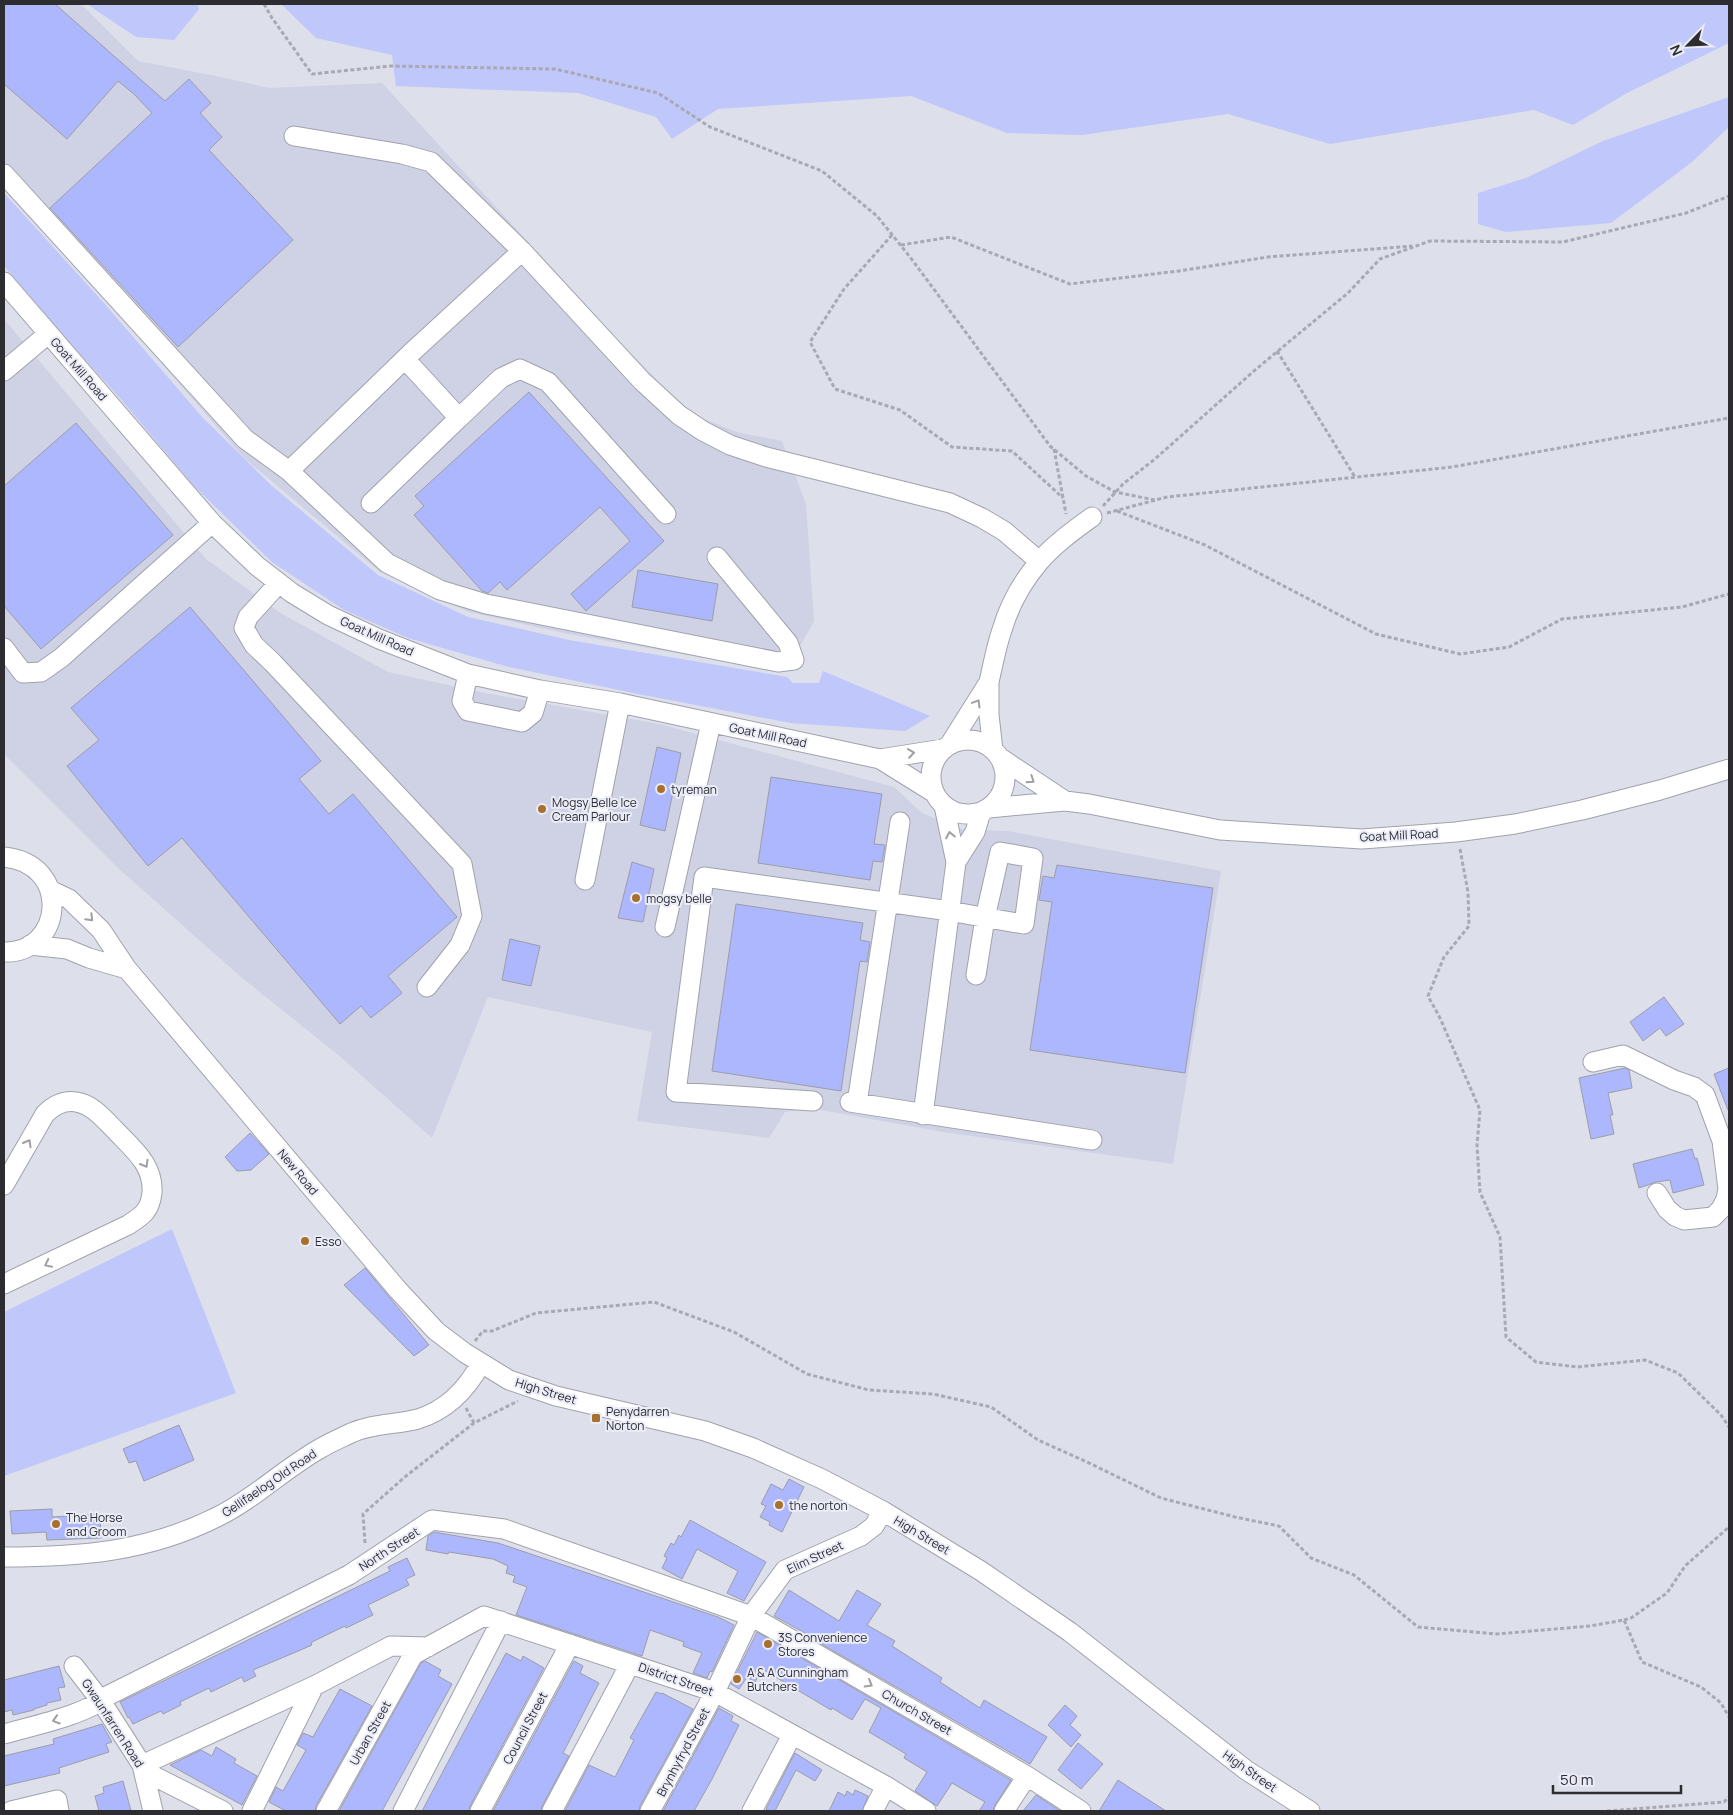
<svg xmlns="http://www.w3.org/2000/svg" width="1733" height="1815" viewBox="0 0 1733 1815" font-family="Manrope,sans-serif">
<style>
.built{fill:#cfd2e5}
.green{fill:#bfc7fb}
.building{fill:#adb7fd;stroke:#9b9da8}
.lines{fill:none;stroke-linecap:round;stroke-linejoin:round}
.minor-casing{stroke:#a0a2ac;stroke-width:21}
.path{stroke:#a8a9b3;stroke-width:3;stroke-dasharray:4 2.5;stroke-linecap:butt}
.minor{stroke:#fff;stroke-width:19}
.oneway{stroke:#a0a0a2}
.poi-dot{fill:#a8702d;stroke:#eaecf8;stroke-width:2}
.labels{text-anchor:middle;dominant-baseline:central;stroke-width:4;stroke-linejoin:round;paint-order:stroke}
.street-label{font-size:12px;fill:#2c2c31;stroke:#eaecf8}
.poi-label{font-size:12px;fill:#2c2c31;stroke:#eaecf8;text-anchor:start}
</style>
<rect width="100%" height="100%" fill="#dddfeb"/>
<path class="built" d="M4,4H81L138,61L211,75L269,88L382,83L619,341L689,413L737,432L782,441L806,504L814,621L786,672L568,634L469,612L380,572L243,457L110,304L4,187Z
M4,319L206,559L282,614L388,672L485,693L659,724L894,787L922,813L960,829L1008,831L1221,871L1173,1164L943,1132L810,1108L785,1112L769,1138L637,1121L652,1032L488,997L432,1138L337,1054L241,977L119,869L4,754Z"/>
<path class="green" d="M88,4H198L199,9L174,40L136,37L94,9Z
M281,4H1729V43L1627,93L1573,125L1534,110L1330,144L1228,114L1082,135L1007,133L911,96L718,109L672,139L656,117L578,93L396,86L392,55L316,38Z
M1729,97V127L1692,162L1611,223L1506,232L1478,224V193L1526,178L1603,141Z
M4,193L103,302L203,418L272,486L378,575L468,617L569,640L787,677L793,683H819L823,671L930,716L905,731L791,723L638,694L505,666L408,638L344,610L272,562L194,486L119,397L58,330L4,266Z
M172,1229L236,1393L4,1476V1312Z"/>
<path class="building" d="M4,4H55L165,101L189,79L211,103L200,113L222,137L209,150L293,240L178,347L50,208L152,113L134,94L118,81L67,139L4,84Z
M529,392L664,541L586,611L571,594L630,541L600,507L507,590L500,582L488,593L482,591L414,515L424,506L415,496Z
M76,423L173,535L41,649L4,606V486Z
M638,570L718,584L712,621L632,607Z
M190,607L321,761L299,779L329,814L353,794L457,917L388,976L402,993L371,1018L361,1006L340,1024L182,838L148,866L67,766L99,740L71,708Z
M657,747L681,753L665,831L640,825Z
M771,777L882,794L874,844L885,845L882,862L873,861L870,880L758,863Z
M632,862L654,869L643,922L618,918Z
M1057,865L1213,888L1185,1073L1030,1050L1052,902L1039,900L1043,876L1054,878Z
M736,904L863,923L860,940L870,942L867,962L860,961L841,1091L712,1071Z
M510,939L540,946L531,986L502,980Z
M1664,997L1684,1024L1666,1036L1660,1028L1643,1041L1630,1022Z
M1625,1068L1629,1070L1632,1088L1608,1093L1613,1115H1610L1614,1134L1591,1139L1579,1078Z
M1729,1068V1109L1728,1110L1714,1074Z
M250,1133L269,1154L251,1170L237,1171L225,1157Z
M1692,1149L1695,1159L1697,1158L1704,1185L1673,1193L1670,1180L1656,1182L1639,1188L1633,1164Z
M365,1268L429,1345L414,1356L344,1285Z
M179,1425L194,1460L144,1481L136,1461L129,1463L123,1449Z
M789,1479L804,1487L782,1532L769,1525L770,1522L760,1517L766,1506L761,1504L771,1484L783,1490Z
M52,1509V1517L100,1514L101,1538L47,1540L46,1532L12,1534L10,1511Z
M690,1520L766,1562L744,1601L727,1593L738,1571L697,1549L682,1579L662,1568L667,1558L664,1556L671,1543L674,1545L679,1535L681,1537Z
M434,1532L498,1543L718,1617L734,1625L712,1672L710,1671L707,1678L693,1673L702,1653L683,1646L684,1642L650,1630L642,1656L516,1615L527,1587L513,1582L515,1576L506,1573L508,1566L493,1559L449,1552L448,1554L426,1550L428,1536Z
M407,1558L415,1575L406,1579L409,1585L368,1605L373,1615L346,1628L345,1626L314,1641L311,1643L312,1645L296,1652L253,1670L256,1676L244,1682L242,1677L211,1692L209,1688L180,1702L181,1705L163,1714L161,1711L133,1724L129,1717L128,1718L120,1702L390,1571L388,1567Z
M789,1590L839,1621L857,1590L881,1604L867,1625L895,1641L892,1646L942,1678L940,1682L980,1708L984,1700L1047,1737L1030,1764L811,1638L812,1637L774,1616Z
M757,1632L1011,1780L995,1805L993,1811H979L985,1802L952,1783L937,1806L915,1791L927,1772L904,1758L906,1754L869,1732L881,1708L865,1699L852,1720L832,1708L831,1710L762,1669L755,1682L747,1677L739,1689L731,1684Z
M506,1653L521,1661L523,1656L544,1668L470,1806L469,1811H422Z
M425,1661L441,1670L438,1676L452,1684L382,1811H339L421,1663Z
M574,1661L583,1666L580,1673L599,1683L563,1753L569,1756L542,1806L541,1811H493Z
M59,1666L65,1687L58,1688L61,1700L47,1703V1705L34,1709V1710L13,1715L12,1710L4,1712V1680Z
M340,1689L372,1706L316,1806L315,1811H286L269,1802L276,1787L283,1791L306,1750L297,1745L303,1733L313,1737Z
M656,1692L662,1694V1693L693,1709L640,1806L639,1811H565L589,1765L615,1777L634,1740L630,1738Z
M1065,1705L1077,1716L1070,1725L1081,1735L1071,1747L1048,1725Z
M719,1708L733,1716L731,1721L739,1725L712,1779L694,1811H663Z
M102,1724L112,1742L106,1744L109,1752L59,1768L60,1773L4,1786V1756L54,1744L53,1739Z
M1078,1743L1103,1764L1081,1789L1058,1770Z
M216,1747L236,1759L234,1763L257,1776L242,1805L170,1765L201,1750L212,1756Z
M795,1753L822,1770L815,1781L796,1770L775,1811H770L766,1809Z
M1118,1780L1130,1788L1166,1811H1099Z
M123,1781L131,1811H99L95,1796L104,1793L103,1787Z
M855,1790L868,1796L862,1811H829L838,1792L845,1796L847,1791L853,1795Z
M1036,1795L1060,1811H1023Z"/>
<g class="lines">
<g class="minor-casing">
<path id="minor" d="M294,136L402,154L431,162L522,251
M4,174L245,439L289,471L411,353L522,251L642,381L679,415L703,431L730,445L766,457L950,503L982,518L1004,531L1039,561
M4,282L212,523L257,566L292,593L328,615L379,639L468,674L540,690L620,703L880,759L933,792
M4,371L48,334
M459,418L501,378L520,369L548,382L666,514
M289,471L387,563L440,590L486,604L778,662L794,660L788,643L717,557
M371,503L459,418L405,359
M279,583L248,617L244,628L254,645L273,663L462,864L472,916L460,945L427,987
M4,648L23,673L41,672L61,658L212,523
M468,674L462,701L468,711L522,722L533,713L540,690
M989,682C993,665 996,647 1002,630C1009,606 1023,581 1039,562C1053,545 1074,530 1092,517
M931 777a37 37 0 1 1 74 0a37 37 0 1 1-74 0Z
M950,744L989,682V715L993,750
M999,757L1065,801
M880,759L943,749
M944,806L956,862L975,832L981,812
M989,808L1065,801L1089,804L1220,830L1362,839L1456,832L1515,824L1582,810L1660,790L1729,769
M4,857C73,864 63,954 4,952
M585,880L620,703
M50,890L69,899L101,930L127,969L398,1290L436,1331L465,1353L509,1380L556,1396L705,1431L753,1448L822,1479L883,1511L981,1571L1070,1632L1246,1770L1310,1811
M665,927L711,723
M30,945L67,949L89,958L127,969
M1593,1062L1623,1055L1674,1080L1694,1087L1705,1095L1722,1141L1728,1189L1726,1199L1721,1209L1713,1217L1684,1220L1675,1216L1667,1209L1657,1193
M813,1101L676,1092L704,877L950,911C975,916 999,920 1024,924L1033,858L1000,852L985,918L976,975
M850,1102L1092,1140
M857,1103L900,822
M923,1115L956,862
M4,1185L45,1114C53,1106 64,1100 76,1102C92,1104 104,1119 115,1130C133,1149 154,1165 152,1193C150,1211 142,1216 128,1225L4,1284
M4,1557C80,1557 147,1552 217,1517C254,1499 285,1468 321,1448C331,1442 341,1438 351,1433C373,1423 396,1425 418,1419C447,1410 467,1389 481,1363
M74,1666L101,1701L142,1765L153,1811
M4,1734C31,1726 87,1715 107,1696L349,1575L432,1520L504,1529L751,1616L1027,1776L1081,1811
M142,1765L314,1686L391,1646L428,1647
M144,1771L223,1811
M11,1811L57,1800L59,1811
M252,1811L314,1686
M326,1811L413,1655L484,1616L715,1692L886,1786L926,1811
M403,1811L501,1621
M480,1811L570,1644
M552,1811L630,1664
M650,1811L715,1692L751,1616L785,1570L861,1536L874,1526L883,1511
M752,1811L792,1735
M873,1811L886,1786
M1004,1811L1027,1776"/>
</g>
<path class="path" d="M264,4L272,18L312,74L391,66L555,69L658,93L710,127L822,171L877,216L910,257L1050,446L1086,476L1115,492L1155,500
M892,235L844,289L810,342L835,389L900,410L952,447L1012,451L1063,498
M901,245L951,237L1070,284L1179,271L1268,257L1412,246
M1277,351L1355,477
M1054,449L1066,514
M1103,506L1123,484L1155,459L1255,370L1348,293L1380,259L1430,241L1563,242L1686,213L1729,196
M1117,511L1205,545L1376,634L1460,654L1509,647L1562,619L1682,607L1729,594
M1107,513L1167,497L1452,467L1729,418
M1460,849L1468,892L1469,926L1444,957L1428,996L1440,1018L1480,1110L1477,1145L1480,1192L1500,1237L1506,1337L1536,1362L1577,1367L1645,1360L1678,1373L1721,1415L1729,1427
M475,1341L483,1331H492L536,1313L654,1302L734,1332L807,1374L869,1390L933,1394L991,1407L1038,1440L1087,1462L1161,1498L1235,1517L1279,1526L1311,1558L1354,1575L1418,1627L1497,1634L1590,1626L1624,1620L1642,1662L1701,1687L1721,1703L1729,1717
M466,1408L474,1423
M365,1543L363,1514L406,1476L474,1423L518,1401
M1624,1620L1631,1618L1667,1593L1685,1566L1729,1527
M1607,1811L1724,1802L1729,1797"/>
<use href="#minor" class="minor"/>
</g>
<defs><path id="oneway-chevron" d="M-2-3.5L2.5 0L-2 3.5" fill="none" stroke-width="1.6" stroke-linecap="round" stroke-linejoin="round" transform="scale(1.25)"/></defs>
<g class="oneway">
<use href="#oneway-chevron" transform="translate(977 703) rotate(-59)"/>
<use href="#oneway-chevron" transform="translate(911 753) rotate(-8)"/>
<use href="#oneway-chevron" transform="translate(1031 780) rotate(34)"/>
<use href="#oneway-chevron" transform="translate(950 835) rotate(-101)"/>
<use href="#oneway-chevron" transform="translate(90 918) rotate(45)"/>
<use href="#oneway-chevron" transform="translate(28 1143) rotate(-60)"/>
<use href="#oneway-chevron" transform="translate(145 1164) rotate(60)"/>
<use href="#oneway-chevron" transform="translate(48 1264) rotate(154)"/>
<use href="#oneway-chevron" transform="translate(869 1684) rotate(30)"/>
<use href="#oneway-chevron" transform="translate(56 1720) rotate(163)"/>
</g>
<g class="poi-dot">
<circle cx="661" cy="789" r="5"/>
<circle cx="542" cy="809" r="5"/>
<circle cx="636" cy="898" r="5"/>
<circle cx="305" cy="1241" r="5"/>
<rect x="591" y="1413" width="10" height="10" rx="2.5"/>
<circle cx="779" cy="1505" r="5"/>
<circle cx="56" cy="1524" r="5"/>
<circle cx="768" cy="1644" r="5"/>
<circle cx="737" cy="1679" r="5"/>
</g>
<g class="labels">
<g class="street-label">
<text transform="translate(79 369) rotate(49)">Goat Mill Road</text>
<text transform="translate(377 636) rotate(24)">Goat Mill Road</text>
<text transform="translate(768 735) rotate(12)">Goat Mill Road</text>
<text transform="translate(1399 835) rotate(-3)">Goat Mill Road</text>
<text transform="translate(298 1172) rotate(50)">New Road</text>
<text transform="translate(546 1391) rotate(17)">High Street</text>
<text transform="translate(269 1483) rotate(-34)">Gellifaelog Old Road</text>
<text transform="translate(922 1535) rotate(31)">High Street</text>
<text transform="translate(389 1549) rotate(-33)">North Street</text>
<text transform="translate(815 1557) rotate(-25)">Elim Street</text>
<text transform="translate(676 1679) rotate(19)">District Street</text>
<text transform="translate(917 1712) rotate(30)">Church Street</text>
<text transform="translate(113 1723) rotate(57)">Gwaunfarren Road</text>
<text transform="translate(525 1728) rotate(-62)">Council Street</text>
<text transform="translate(370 1733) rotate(-61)">Urban Street</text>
<text transform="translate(683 1752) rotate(-62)">Brynhyfryd Street</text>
<text transform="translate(1250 1771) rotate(35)">High Street</text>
</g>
<g class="poi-label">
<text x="671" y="789">tyreman</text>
<text x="552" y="802">Mogsy Belle Ice<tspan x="552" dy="14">Cream Parlour</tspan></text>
<text x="646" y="898">mogsy belle</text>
<text x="315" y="1241">Esso</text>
<text x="606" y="1411">Penydarren<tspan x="606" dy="14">Norton</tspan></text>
<text x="789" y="1505">the norton</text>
<text x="66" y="1517">The Horse<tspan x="66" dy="14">and Groom</tspan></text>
<text x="778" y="1637">3S Convenience<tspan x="778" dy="14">Stores</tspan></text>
<text x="747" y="1672">A &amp; A Cunningham<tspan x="747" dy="14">Butchers</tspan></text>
</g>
</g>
<rect width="1733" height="1815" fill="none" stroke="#2c2c31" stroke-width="10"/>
<g transform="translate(1688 45) rotate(246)" stroke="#eaecf8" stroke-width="4" paint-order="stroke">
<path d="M0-4L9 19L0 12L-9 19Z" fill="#2c2c31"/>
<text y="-8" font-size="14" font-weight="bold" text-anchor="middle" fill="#2c2c31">N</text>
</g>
<path d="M1553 1785v8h128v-8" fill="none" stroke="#2c2c31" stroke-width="2.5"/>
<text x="1560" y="1785" font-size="15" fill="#2c2c31" stroke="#eaecf8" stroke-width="4" paint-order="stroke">50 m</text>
</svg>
